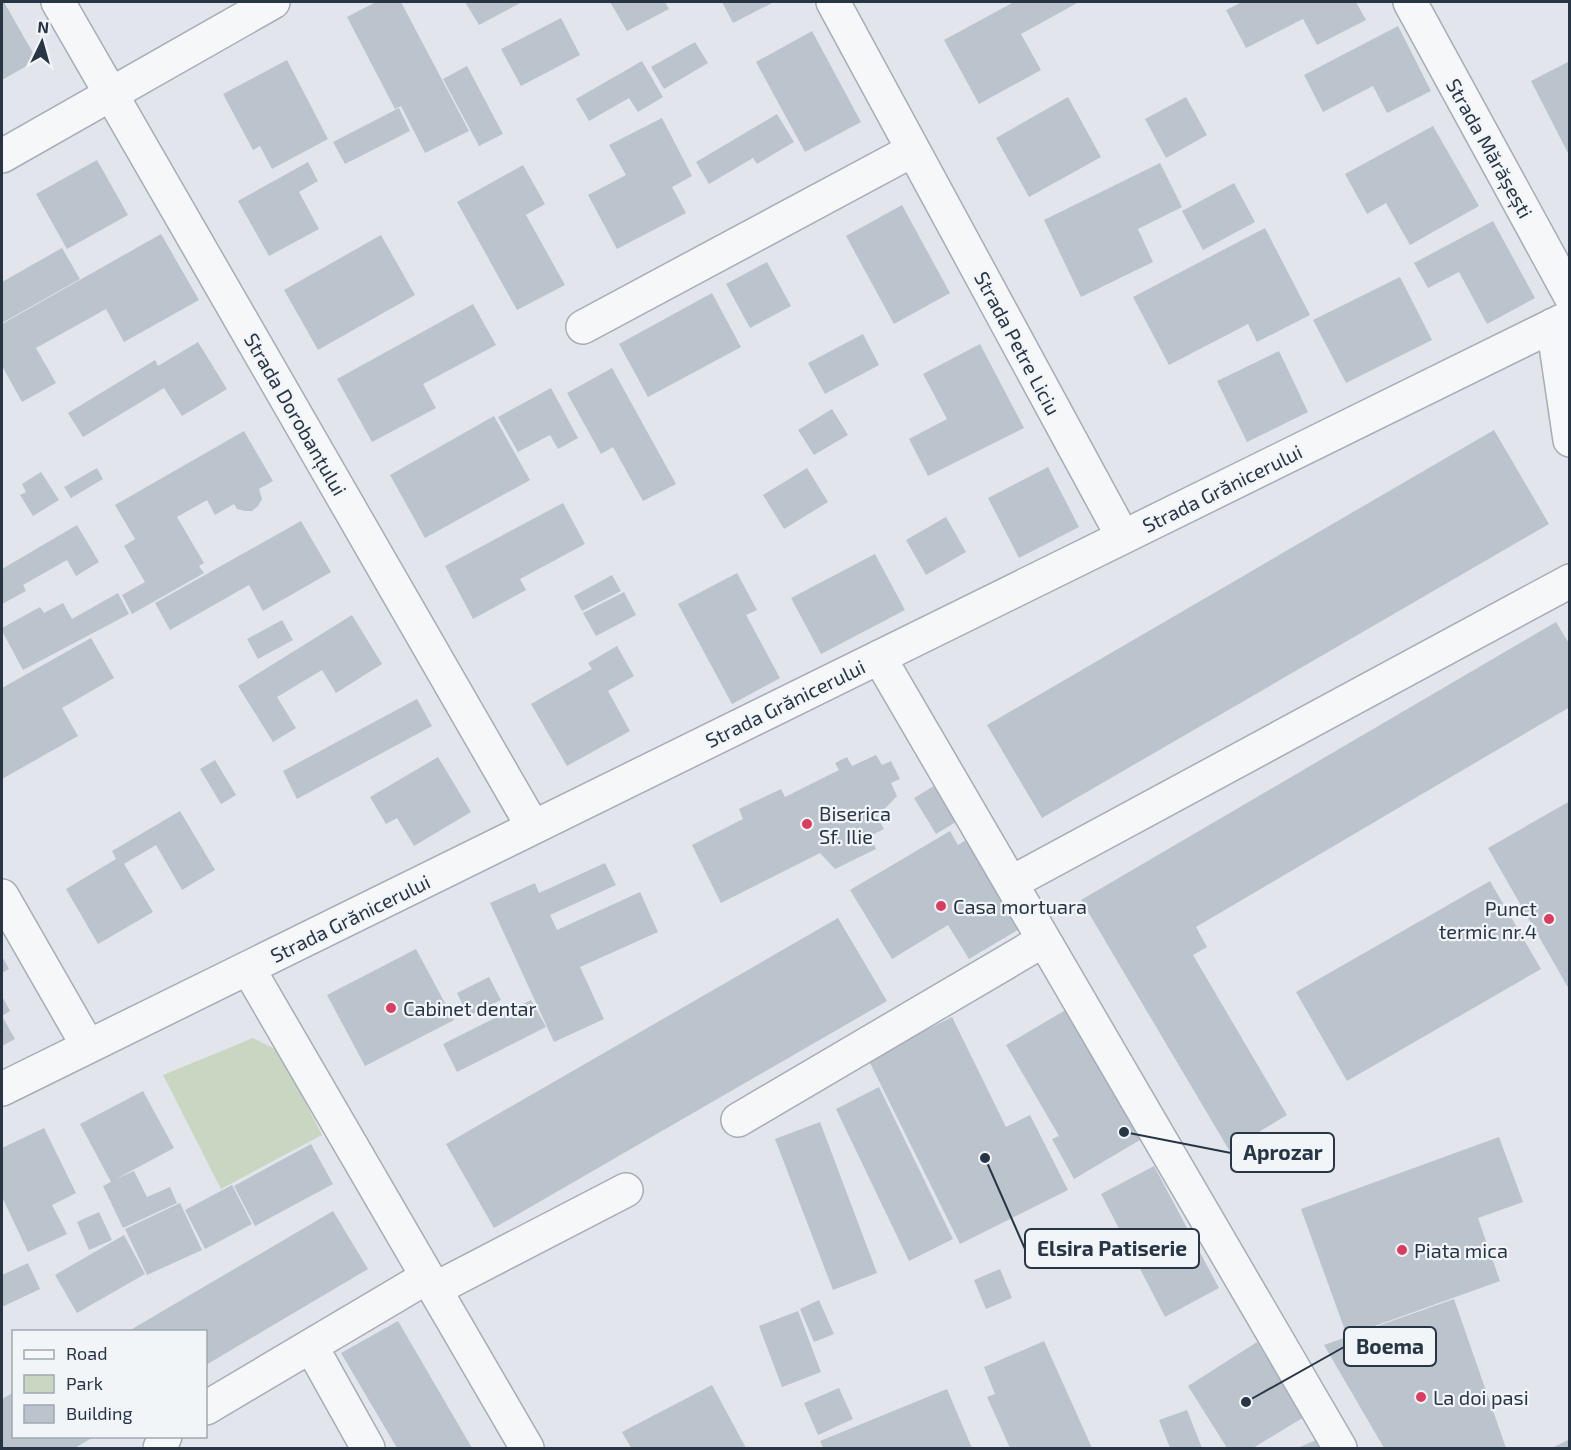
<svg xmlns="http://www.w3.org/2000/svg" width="1571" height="1450" viewBox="0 0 1571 1450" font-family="'Exo 2',sans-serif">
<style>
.green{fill:#c9d6c2}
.building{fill:#bbc3cc}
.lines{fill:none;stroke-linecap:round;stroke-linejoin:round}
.minor-casing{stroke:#a6adb7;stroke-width:36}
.minor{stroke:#f5f7f9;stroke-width:33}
.poi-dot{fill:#db3d60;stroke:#f2f5f8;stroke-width:2}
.labels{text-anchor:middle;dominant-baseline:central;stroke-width:4.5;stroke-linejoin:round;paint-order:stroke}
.street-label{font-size:20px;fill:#283545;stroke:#f2f5f8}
.poi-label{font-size:20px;fill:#283545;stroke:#f2f5f8;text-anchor:start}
.leader{fill:none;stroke:#283545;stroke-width:2}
.callout-dot{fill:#283545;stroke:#f2f5f8;stroke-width:2}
.callout{fill:#f2f5f8;stroke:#283545;stroke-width:2}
.callout-label{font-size:21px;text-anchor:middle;font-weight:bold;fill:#283545}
</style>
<rect width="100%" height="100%" fill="#e2e6ec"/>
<path class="green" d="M253,1038L279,1051L322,1135L221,1189L163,1075Z"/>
<path class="building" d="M4,2L37,60L2,80V3Z
M376,2H401L469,131L425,153L401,106L395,109L347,17Z
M465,2H522L479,25Z
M610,2H665L669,9L627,31Z
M722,2H774L733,23Z
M1014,2H1079L1021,34L1041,70L979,104L944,40Z
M1242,2H1356L1366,20L1317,45L1303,19L1246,48L1226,10Z
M561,18L580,55L521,86L501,49Z
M1398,26L1431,91L1387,113L1373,86L1323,112L1304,75Z
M812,31L861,122L805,152L756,62Z
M695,42L708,63L664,89L651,67Z
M287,60L328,139L272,169L260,146L253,150L223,94Z
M642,61L663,97L638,112L629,98L589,121L576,99Z
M1570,61V152L1568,153L1531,81Z
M467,66L503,134L479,146L443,79Z
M1068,97L1101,157L1029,197L996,138Z
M1186,97L1207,135L1166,158L1145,119Z
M399,108L410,131L345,164L333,142Z
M777,114L794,142L757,164L753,158L709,184L696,162Z
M662,118L692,176L672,187L686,213L617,249L588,195L626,175L609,145Z
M1433,126L1479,206L1410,245L1386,203L1367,214L1345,174Z
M97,160L128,215L67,249L36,194Z
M308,162L318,181L299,192L319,229L269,256L238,201Z
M1160,163L1182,207L1138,229L1153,262L1081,297L1044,220Z
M523,165L545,204L526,215L565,285L517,310L457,202Z
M1234,183L1255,222L1203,250L1182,211Z
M902,205L950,293L894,324L846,236Z
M1493,221L1535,298L1487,324L1459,272L1428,288L1414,263Z
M1265,228L1310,315L1257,342L1248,324L1169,365L1133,297Z
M161,234L199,300L124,342L106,309L36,348L56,383L22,402L2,366V324Z
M381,235L415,295L318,350L284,290Z
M62,248L80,279L2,323V282Z
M767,262L791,306L750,328L726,284Z
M1400,277L1432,340L1346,383L1313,320Z
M712,293L741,347L648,397L619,344Z
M473,304L496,345L423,384L436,408L372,442L337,379Z
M863,334L879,365L825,394L808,363Z
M198,342L227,389L182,416L164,388L83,437L68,413L155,360L158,366Z
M980,344L1024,428L928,476L909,439L947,419L923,374Z
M1279,351L1308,412L1247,442L1217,381Z
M612,368L676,484L643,501L613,447L601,454L567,393Z
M551,388L578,438L558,449L550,435L518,452L498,417Z
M832,409L848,435L814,455L798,430Z
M494,416L530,480L425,538L390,475Z
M1494,430L1549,524L1042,818L987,725Z
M244,431L273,481L259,489L262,499L258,506L252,511H245L237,509L234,504L215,515L207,500L177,517L204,563L199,566L204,573L132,614L122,595L145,582L124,546L135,539L115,505Z
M1048,467L1079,527L1019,558L988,498Z
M97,468L103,479L71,498L64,487Z
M807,468L828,502L784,529L763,495Z
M41,472L59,500L33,516L20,495L26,492L22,484Z
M563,503L585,544L520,579L526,590L473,619L445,566Z
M946,517L966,552L926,575L906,540Z
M301,521L331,572L263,611L249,585L170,630L155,603Z
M77,525L99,562L76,576L67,560L23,585L26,591L2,604V569Z
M875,554L905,610L821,654L791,598Z
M737,573L757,610L746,615L780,678L732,704L678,604Z
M612,575L621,591L582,611L574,596Z
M624,592L636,615L596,636L583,613Z
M118,593L129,614L23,670L2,631V628L40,607L44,613L63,603L72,619Z
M352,615L382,664L336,693L322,670L277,697L296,728L273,742L238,686Z
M282,620L293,640L258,659L247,639Z
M1556,622L1570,645V707L1196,927L1207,947L1193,955L1287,1115L1229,1150L1081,900Z
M91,638L114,678L62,708L78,736L2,779V688Z
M617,646L634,676L608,691L630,731L567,766L531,704L592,669L588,663Z
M417,699L432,726L297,799L283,771Z
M876,755L882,765L891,761L900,779L891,783L897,796L877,817L884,829L870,836L876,849L835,869L820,853L721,903L692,845L743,819L739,809L781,789L785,797L839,770L835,763L847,757L852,766Z
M438,757L471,812L414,846L397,818L386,824L370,797Z
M215,760L236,795L221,804L200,769Z
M942,781L964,817L936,834L914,798Z
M1570,801V991L1488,848Z
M180,811L215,870L182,890L156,845L124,864L153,912L98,944L66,889L116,859L112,851Z
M950,831L958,845L977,833L1031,922L969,959L948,925L892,959L850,890Z
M605,863L616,885L550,915L557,930L640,892L658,932L580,967L604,1019L554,1042L490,903L535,883L539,893Z
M1490,881L1541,969L1347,1081L1296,992Z
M838,918L887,1001L494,1228L446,1144Z
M416,949L454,1020L365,1066L327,995Z
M2,956L9,969L2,973Z
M489,977L501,1000L468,1016L457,993Z
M2,996L10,1011L2,1016L15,1039L2,1046Z
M531,1000L546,1027L457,1072L443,1044Z
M1069,1008L1145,1137L1074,1179L1052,1139L1059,1136L1006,1045Z
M952,1017L1006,1127L1030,1115L1068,1190L960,1244L868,1059Z
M879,1087L953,1239L909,1261L836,1109Z
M143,1091L174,1148L116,1179L134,1171L147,1197L170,1187L177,1203L123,1228L103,1186L111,1182L80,1124Z
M820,1122L877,1273L833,1290L775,1139Z
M44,1128L76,1193L52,1205L67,1234L28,1252L2,1197V1148Z
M1499,1137L1523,1202L1478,1218L1500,1281L1347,1336L1301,1209Z
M311,1144L333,1184L255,1226L234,1186Z
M1154,1166L1219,1288L1165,1317L1101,1194Z
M232,1185L252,1224L205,1249L185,1210Z
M180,1203L202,1250L147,1275L125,1229Z
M333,1211L368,1269L206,1365V1332H127Z
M99,1212L112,1240L89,1250L77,1222Z
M124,1235L145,1274L77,1313L55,1275Z
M28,1263L40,1289L2,1307V1275Z
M1000,1269L1012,1298L986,1309L974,1280Z
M1454,1299L1506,1448H1384L1324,1345Z
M819,1300L834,1334L814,1342L800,1309Z
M798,1311L821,1372L782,1387L759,1326Z
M398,1321L472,1448H397L341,1353Z
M1044,1341L1092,1448H1010L987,1397L995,1394L984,1367Z
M1257,1342L1304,1417L1253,1448H1227L1188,1386Z
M712,1385L746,1448H631L622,1432Z
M839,1388L853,1419L818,1435L804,1403Z
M947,1389L972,1448H823L820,1441Z
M14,1392V1436H95L75,1448H2V1399Z
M1187,1410L1202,1448H1170L1159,1420Z
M1323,1437L1328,1448H1298Z
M1570,1439V1448H1552Z"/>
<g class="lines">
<g class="minor-casing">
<path id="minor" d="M58,2L533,827
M833,2L1123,537
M1410,2L1570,295
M2,156L273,2
M1553,325L1570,440
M583,327L913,150
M879,657L1340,1448
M1011,883L1570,581
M2,896L88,1046
M248,968L527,1448
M2,1089L1570,317
M738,1120L1044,940
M435,1289L626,1190
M311,1346L368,1448
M206,1408L427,1277
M160,1448L165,1436"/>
</g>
<use href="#minor" class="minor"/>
</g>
<g class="poi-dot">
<circle cx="807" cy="824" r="6"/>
<circle cx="941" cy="906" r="6"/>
<circle cx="1549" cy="919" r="6"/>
<circle cx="391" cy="1008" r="6"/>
<circle cx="1402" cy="1250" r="6"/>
<circle cx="1421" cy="1397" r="6"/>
</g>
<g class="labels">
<g class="street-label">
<text transform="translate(1490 148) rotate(61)">Strada Mărășești</text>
<text transform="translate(1018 343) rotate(62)">Strada Petre Liciu</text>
<text transform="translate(296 414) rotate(60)">Strada Dorobanțului</text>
<text transform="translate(1222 488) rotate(-26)">Strada Grănicerului</text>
<text transform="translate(785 703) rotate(-26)">Strada Grănicerului</text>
<text transform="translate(350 918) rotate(-26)">Strada Grănicerului</text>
</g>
<g class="poi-label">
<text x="819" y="813">Biserica<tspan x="819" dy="23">Sf. Ilie</tspan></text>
<text x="953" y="906">Casa mortuara</text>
<text x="1537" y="908" text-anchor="end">Punct<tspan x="1537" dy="23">termic nr.4</tspan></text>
<text x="403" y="1008">Cabinet dentar</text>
<text x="1414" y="1250">Piata mica</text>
<text x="1433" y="1397">La doi pasi</text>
</g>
</g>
<path class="leader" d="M1124 1132L1231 1153M985 1158L1025 1249M1246 1402L1344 1347"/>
<g class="callout-dot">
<circle cx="1124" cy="1132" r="6"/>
<circle cx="985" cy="1158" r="6"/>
<circle cx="1246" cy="1402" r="6"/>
</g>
<g class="callout">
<rect x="1231" y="1133" width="103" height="39" rx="6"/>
<rect x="1025" y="1229" width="174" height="39" rx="6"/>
<rect x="1344" y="1327" width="92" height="39" rx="6"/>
</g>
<g class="callout-label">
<text x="1283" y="1160">Aprozar</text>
<text x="1112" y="1256">Elsira Patiserie</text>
<text x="1390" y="1354">Boema</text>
</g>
<rect width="1571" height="1450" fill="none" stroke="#283545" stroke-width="6"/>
<rect x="12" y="1330" width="195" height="108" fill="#f2f5f8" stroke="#a1a8b0" stroke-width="1.5"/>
<rect x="24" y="1350" width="30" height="9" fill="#f5f7f9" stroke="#a1a8b0" stroke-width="1.5"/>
<text x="66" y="1360" font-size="18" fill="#283545">Road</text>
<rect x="24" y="1375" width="30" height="18" fill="#c9d6c2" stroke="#a1a8b0" stroke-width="1.5"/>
<text x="66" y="1390" font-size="18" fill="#283545">Park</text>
<rect x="24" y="1405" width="30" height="18" fill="#bbc3cc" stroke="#a1a8b0" stroke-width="1.5"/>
<text x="66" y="1420" font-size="18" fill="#283545">Building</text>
<g transform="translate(42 42) rotate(5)" stroke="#f2f5f8" stroke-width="4.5" paint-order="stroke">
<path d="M0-4.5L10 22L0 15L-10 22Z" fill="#283545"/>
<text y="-9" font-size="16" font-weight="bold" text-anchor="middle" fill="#283545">N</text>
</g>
</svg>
